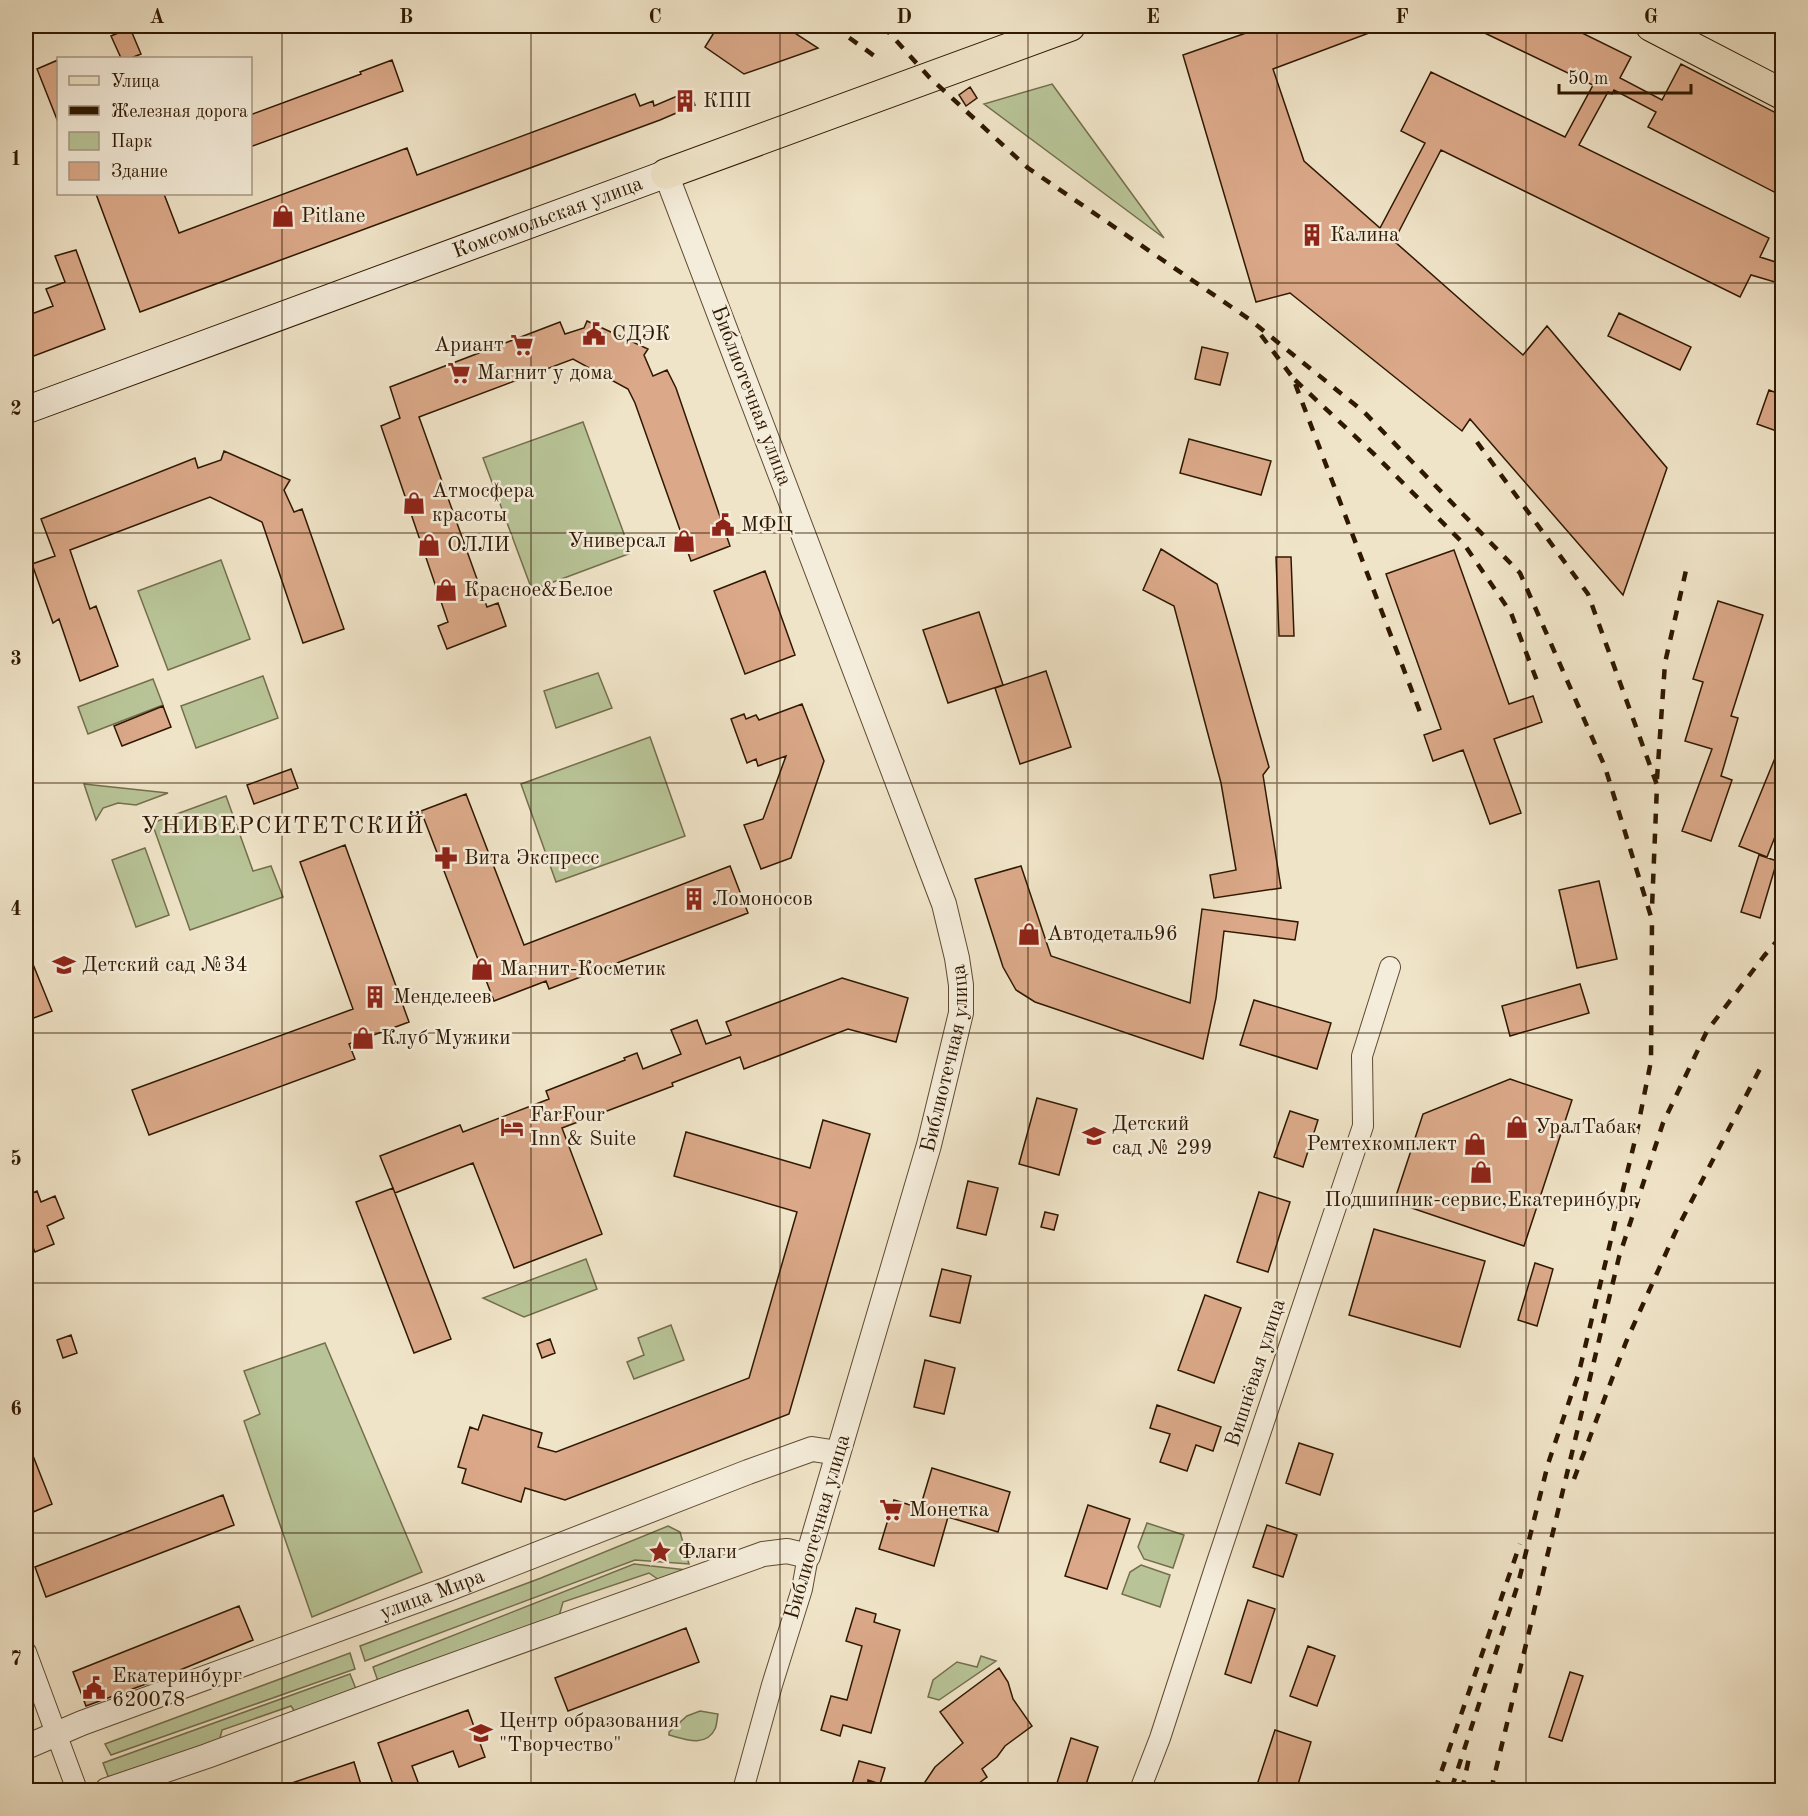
<svg xmlns="http://www.w3.org/2000/svg" width="1808" height="1816" viewBox="0 0 1808 1816" font-family="'Old Standard TT',serif">
<style>
.green{fill:#b8c497;stroke:#746e4c;stroke-width:1.5}
.building{fill:#dba989;stroke:#2f1800;stroke-width:1.5}
.lines{fill:none;stroke-linecap:round;stroke-linejoin:round}
.minor-casing{stroke:#5f4b32;stroke-width:22}
.tertiary-casing{stroke:#5f4b32;stroke-width:26}
.secondary-casing{stroke:#2f1800;stroke-width:29}
.primary-casing{stroke:#2f1800;stroke-width:32}
.minor{stroke:#f5eddb;stroke-width:20}
.tertiary{stroke:#f5eddb;stroke-width:24}
.secondary{stroke:#f5eddb;stroke-width:27}
.primary{stroke:#f0e4c8;stroke-width:30}
.rail{stroke:#2f1800;stroke-width:4.5;stroke-dasharray:10 10;stroke-linecap:butt}
.grid{fill:none;stroke:#2f1800;stroke-width:1.5;stroke-opacity:0.55}
.labels{text-anchor:middle;dominant-baseline:central;stroke-width:5;stroke-linejoin:round;paint-order:stroke}
.poi-label{font-size:21px;fill:#2f1800;stroke:#f5eddb;text-anchor:start}
.street-label{font-size:21px;fill:#2f1800;stroke:#f5eddb}
.quarter-label{font-size:24px;letter-spacing:1.5px;fill:#2f1800;stroke:#f5eddb}
.neatline{fill:none;stroke:#2f1800;stroke-width:2}
.grid-label{font-size:20px;text-anchor:middle;font-weight:bold;fill:#2f1800}
</style>
<rect width="100%" height="100%" fill="#f0e4c8"/>
<filter id="stains"><feTurbulence type="fractalNoise" baseFrequency=".00333" numOctaves="4"/><feColorMatrix values="0 0 0 0 .2 0 0 0 0 .09 0 0 0 0 .02 0 0 0 .5 -.17"/></filter>
<radialGradient id="worn" r=".72"><stop offset=".6" stop-color="#630" stop-opacity="0"/><stop offset="1" stop-color="#630" stop-opacity=".3"/></radialGradient>
<path class="green" d="M1052,84L1164,238L984,104Z
M583,422L631,553L532,590L483,458Z
M221,560L250,639L168,670L138,591Z
M598,673L612,708L556,728L544,691Z
M263,676L278,718L196,748L181,706Z
M153,679L163,705L88,734L78,707Z
M650,737L685,836L556,882L521,784Z
M84,784L168,793L136,805L118,803L103,808L96,820Z
M226,796L253,871L271,866L283,897L190,930L152,823Z
M145,848L169,915L136,927L112,860Z
M586,1259L597,1289L524,1317L483,1298Z
M671,1325L684,1360L634,1379L627,1362L644,1355L638,1338Z
M325,1343L422,1572L312,1617L244,1421L260,1414L244,1371Z
M1147,1523L1184,1535L1173,1568L1144,1559L1138,1547Z
M668,1526L680,1532L689,1564L635,1560L365,1661L360,1646L541,1578Z
M634,1564L687,1570L659,1580L649,1573L563,1602L558,1620L380,1687L373,1667Z
M1141,1565L1170,1575L1160,1607L1122,1594L1130,1572Z
M350,1653L355,1669L111,1755L105,1744Z
M981,1656L996,1661L939,1700L928,1697L933,1680L957,1662L977,1667Z
M350,1674L358,1694L297,1715L291,1706L222,1730L218,1746L111,1784L103,1763Z
M700,1711L718,1714C717,1718 717,1725 715,1729C706,1748 684,1739 669,1735V1732L687,1716Z"/>
<path class="building" d="M718,26H784L818,48L744,74L705,47Z
M1266,26H1385V27L1273,69L1304,161L1380,228L1425,143L1401,131L1431,72L1565,137L1593,85L1470,26H1568L1631,57L1620,78L1662,100L1681,64L1782,116V196L1648,127L1656,112L1614,90L1612,94L1608,92L1579,145L1769,238L1760,257L1782,264V284L1751,275L1740,297L1441,150L1394,241L1523,355L1547,326L1667,468L1623,595L1470,419L1462,431L1290,293L1256,302L1183,55Z
M130,28L141,54L131,58H121L111,36Z
M58,60V122L37,69Z
M392,60L403,91L250,147V115L361,74L360,72Z
M970,87L977,98L966,106L959,95Z
M689,91L695,105L660,120L140,312L96,194H164L179,233L407,148L417,175L635,94L640,106L653,101L654,106Z
M76,250L105,329L26,359V316L53,306L46,289L65,282L55,256Z
M1619,313L1691,347L1680,370L1608,336Z
M587,321L648,349L644,355L653,376L667,370L676,388L730,546L691,561L635,403L628,389L573,359L419,417L487,607L498,603L506,626L447,649L438,626L448,622L381,426L400,418L390,387L560,322L565,334L584,328Z
M1202,347L1228,353L1220,385L1195,379Z
M1769,390L1782,395V433L1757,424Z
M1189,439L1271,461L1261,495L1180,473Z
M224,451L290,480L284,490L294,512L302,509L344,629L303,643L262,522L210,497L70,550L90,609L96,606L118,666L80,681L59,619L53,623L32,564L55,556L41,519L195,458L198,468L221,460Z
M1161,549L1217,584L1269,767L1263,775L1281,888L1214,898L1210,875L1236,870L1221,783L1174,606L1143,590Z
M1454,550L1509,704L1533,696L1542,722L1494,739L1521,813L1490,824L1463,750L1433,761L1424,735L1441,729L1386,574Z
M1276,557H1291L1294,636H1279Z
M765,571L795,655L745,674L714,591Z
M1718,601L1763,615L1731,716L1738,718L1721,776L1732,780L1711,841L1682,831L1712,749L1685,741L1703,682L1693,679Z
M979,612L1003,685L948,703L923,630Z
M1046,671L1071,747L1020,764L995,688Z
M802,704L824,761L791,858L761,869L744,825L763,819L786,756L758,766L756,759L747,763L731,719L744,714L746,719L756,715L759,720Z
M163,706L171,727L122,746L114,726Z
M1782,741V819L1767,857L1739,846Z
M291,769L298,788L254,804L247,785Z
M466,794L524,945L730,866L748,913L549,989L546,981L494,1001L421,811Z
M345,845L409,1022L349,1044L355,1059L149,1135L132,1090L353,1009L300,862Z
M1759,855L1777,861L1760,918L1741,912Z
M1021,866L1051,956L1190,1003L1202,909L1298,922L1295,940L1224,931L1216,998L1203,1059L1035,1002L1016,990L1003,967L975,879Z
M1599,881L1617,959L1577,968L1559,890Z
M26,947L52,1011L26,1021Z
M842,978L908,998L896,1042L848,1029L744,1069L740,1057L672,1083L673,1086L562,1128L602,1234L514,1268L473,1163L395,1193L380,1156L460,1125L463,1132L549,1099L546,1091L625,1060L624,1058L637,1053L643,1069L681,1054L671,1030L697,1020L706,1044L731,1035L726,1022Z
M1580,984L1589,1013L1510,1036L1502,1006Z
M1254,1000L1331,1023L1317,1069L1240,1045Z
M1510,1079L1572,1100L1524,1246L1394,1202L1423,1114Z
M1037,1098L1077,1109L1059,1175L1019,1164Z
M1290,1111L1318,1120L1303,1167L1274,1157Z
M823,1120L870,1134L789,1414L565,1500L525,1488L521,1502L462,1483L466,1469L458,1467L470,1427L478,1430L483,1415L542,1433L538,1447L556,1452L749,1378L797,1212L674,1176L686,1132L810,1168Z
M968,1181L998,1188L986,1235L957,1228Z
M393,1188L451,1339L414,1353L356,1202Z
M37,1191L41,1202L55,1196L64,1218L47,1226L54,1244L35,1252L31,1243L26,1245V1196Z
M1259,1192L1290,1202L1268,1272L1237,1262Z
M1045,1212L1058,1215L1054,1230L1041,1227Z
M1374,1229L1485,1261L1460,1347L1349,1315Z
M1535,1263L1553,1269L1537,1326L1518,1320Z
M942,1269L971,1276L960,1323L930,1316Z
M1205,1295L1241,1308L1214,1383L1178,1370Z
M71,1335L77,1353L63,1358L57,1340Z
M550,1339L555,1353L542,1358L537,1344Z
M925,1360L955,1368L944,1414L914,1407Z
M1157,1405L1221,1427L1213,1451L1196,1445L1187,1471L1160,1462L1170,1434L1150,1428Z
M26,1438L52,1504L26,1515Z
M1299,1443L1333,1454L1320,1495L1286,1483Z
M932,1468L1010,1492L998,1532L948,1517L934,1566L879,1549L894,1500L920,1508Z
M223,1495L234,1525L46,1597L35,1567Z
M1088,1505L1130,1519L1107,1589L1065,1576Z
M1267,1525L1297,1535L1283,1577L1253,1567Z
M1248,1600L1275,1609L1251,1683L1225,1674Z
M239,1606L253,1640L146,1684L86,1706L73,1672Z
M856,1608L876,1614L874,1622L900,1630L871,1733L843,1725L840,1736L821,1730L831,1696L847,1700L862,1646L846,1641Z
M686,1628L699,1662L568,1711L555,1678Z
M1308,1646L1335,1656L1317,1706L1290,1696Z
M999,1668L1008,1682L1013,1699L1032,1726L1005,1746L997,1757L982,1769L987,1777L969,1791H919L935,1767L963,1743L940,1712Z
M1570,1672L1583,1676L1562,1741L1549,1737Z
M468,1710L485,1757L459,1767L453,1751L412,1766L418,1782L395,1790L378,1743Z
M1275,1730L1311,1742L1296,1791H1255Z
M1071,1738L1098,1747L1084,1791H1077L1057,1783Z
M859,1761L885,1768L880,1784L868,1780L867,1791H850Z
M354,1762L363,1791H277V1788Z"/>
<g class="lines">
<g class="minor-casing">
<path id="minor" d="M26,1652L77,1790
M743,1790L772,1685L802,1589L808,1556
M1140,1790L1160,1738L1216,1565L1363,1126L1362,1056L1390,967"/>
</g>
<g class="tertiary-casing">
<g id="tertiary">
<path id="s1" d="M26,1747L82,1723L448,1589L748,1472L812,1449L838,1453"/>
<path id="s2" d="M107,1790L207,1756L401,1684L763,1554L787,1551L808,1556L929,1145L961,1013V985L957,958L944,904L666,174"/>
</g>
</g>
<g class="secondary-casing">
<g id="secondary">
<path id="s3" d="M26,410L666,174"/>
</g>
</g>
<g class="primary-casing">
<path id="primary" d="M1651,26L1782,94
M666,174L1070,26"/>
</g>
<use href="#minor" class="minor"/>
<use href="#tertiary" class="tertiary"/>
<use href="#secondary" class="secondary"/>
<use href="#primary" class="primary"/>
<path class="rail" d="M833,26L880,60
M883,26L929,77L1028,168L1249,319L1364,412L1520,573L1605,767L1652,920L1651,1061L1636,1136L1579,1372L1548,1464L1518,1584L1451,1790
M1261,335L1293,378L1423,720
M1295,380L1375,455L1464,544L1511,613L1537,681
M1477,442L1588,594L1657,785L1652,908
M1657,779L1665,663L1687,566
M1574,1479L1626,1342L1675,1233L1764,1061
M1435,1790L1520,1544
M1462,1790L1469,1758
M1491,1790L1619,1257L1663,1123L1707,1031L1764,956L1782,935"/>
</g>
<path class="grid" d="M282,26V1790M531,26V1790M780,26V1790M1028,26V1790M1277,26V1790M1526,26V1790M26,283H1782M26,533H1782M26,783H1782M26,1033H1782M26,1283H1782M26,1533H1782"/>
<defs>
<g id="building-bare" transform="scale(1.8)"><path d="M-4-6H4V6H1V3H-1V6H-4ZM-2.5-4.3h1.7v1.8h-1.7ZM.8-4.3h1.7v1.8H.8ZM-2.5-1h1.7V.8h-1.7ZM.8-1h1.7V.8H.8Z" fill="#8f2418" stroke="#f5eddb" stroke-width="2.5" paint-order="stroke"/></g>
<g id="shop-bare" transform="scale(1.8)"><path d="M-5-2.5h2.3a2.7 3.5 0 0 1 5.4 0H5L5.5 6h-11ZM-1.5-2.5h3a1.5 2.3 0 0 0-3 0Z" fill="#8f2418" stroke="#f5eddb" stroke-width="2.5" paint-order="stroke"/></g>
<g id="civic-bare" transform="scale(1.8)"><path d="M-.6-6.5H3V-4.5H.6V-3L4-1V1h2V6H-6V1h2V-1L-.6-3ZM-1.2 2.5V6h2.4V2.5Z" fill="#8f2418" stroke="#f5eddb" stroke-width="2.5" paint-order="stroke"/></g>
<g id="supermarket-bare" transform="scale(1.8)"><path d="M-6-5.5h2.5l.6 2H6L4.5 2H-2.5L-4.4-4H-6ZM-1.5 3.2a1.3 1.3 0 1 0 .1 0ZM3 3.2a1.3 1.3 0 1 0 .1 0Z" fill="#8f2418" stroke="#f5eddb" stroke-width="2.5" paint-order="stroke"/></g>
<g id="pharmacy-bare" transform="scale(1.8)"><path d="M-2-6h4v4h4v4h-4v4h-4v-4h-4v-4h4Z" fill="#8f2418" stroke="#f5eddb" stroke-width="2.5" paint-order="stroke"/></g>
<g id="school-bare" transform="scale(1.8)"><path d="M0-5L7-2L0 1L-7-2ZM-4 1L0 2.5L4 1V4Q0 6-4 4Z" fill="#8f2418" stroke="#f5eddb" stroke-width="2.5" paint-order="stroke"/></g>
<g id="hotel-bare" transform="scale(1.8)"><path d="M-6-4.5h1.5V1H6V5H4.5V3h-9V5H-6ZM-4 0a1.8 1.8 0 1 1 3.6 0ZM.5 0V-2.5h3Q6-2.5 6 0Z" fill="#8f2418" stroke="#f5eddb" stroke-width="2.5" paint-order="stroke"/></g>
<g id="sight-bare" transform="scale(1.8)"><path d="M0-6L1.8-2.2L6-1.7L2.9 1.2L3.7 5.4L0 3.3L-3.7 5.4L-2.9 1.2L-6-1.7L-1.8-2.2Z" fill="#8f2418" stroke="#f5eddb" stroke-width="2.5" paint-order="stroke"/></g>
</defs>
<g fill-rule="evenodd">
<use href="#building-bare" x="685" y="101"/>
<use href="#shop-bare" x="283" y="216"/>
<use href="#building-bare" x="1312" y="235"/>
<use href="#civic-bare" x="594" y="334"/>
<use href="#supermarket-bare" x="522" y="345"/>
<use href="#supermarket-bare" x="459" y="373"/>
<use href="#shop-bare" x="414" y="503"/>
<use href="#civic-bare" x="723" y="525"/>
<use href="#shop-bare" x="684" y="541"/>
<use href="#shop-bare" x="429" y="545"/>
<use href="#shop-bare" x="446" y="590"/>
<use href="#pharmacy-bare" x="446" y="858"/>
<use href="#building-bare" x="694" y="899"/>
<use href="#shop-bare" x="1029" y="934"/>
<use href="#school-bare" x="64" y="965"/>
<use href="#shop-bare" x="482" y="969"/>
<use href="#building-bare" x="375" y="997"/>
<use href="#shop-bare" x="363" y="1038"/>
<use href="#hotel-bare" x="512" y="1127"/>
<use href="#shop-bare" x="1517" y="1127"/>
<use href="#school-bare" x="1094" y="1136"/>
<use href="#shop-bare" x="1475" y="1144"/>
<use href="#shop-bare" x="1481" y="1172"/>
<use href="#supermarket-bare" x="891" y="1510"/>
<use href="#sight-bare" x="660" y="1552"/>
<use href="#civic-bare" x="94" y="1688"/>
<use href="#school-bare" x="481" y="1733"/>
</g>
<g class="labels">
<g class="poi-label">
<text x="703" y="101">КПП</text>
<text x="301" y="216">Pitlane</text>
<text x="1330" y="235">Калина</text>
<text x="612" y="334">СДЭК</text>
<text x="504" y="345" text-anchor="end">Ариант</text>
<text x="477" y="373">Магнит у дома</text>
<text x="432" y="491">Атмосфера<tspan x="432" dy="24">красоты</tspan></text>
<text x="741" y="525">МФЦ</text>
<text x="666" y="541" text-anchor="end">Универсал</text>
<text x="447" y="545">ОЛЛИ</text>
<text x="464" y="590">Красное&amp;Белое</text>
<text x="464" y="858">Вита Экспресс</text>
<text x="712" y="899">Ломоносов</text>
<text x="1047" y="934">Автодеталь96</text>
<text x="82" y="965">Детский сад №34</text>
<text x="500" y="969">Магнит-Косметик</text>
<text x="393" y="997">Менделеев</text>
<text x="381" y="1038">Клуб Мужики</text>
<text x="530" y="1115">FarFour<tspan x="530" dy="24">Inn &amp; Suite</tspan></text>
<text x="1112" y="1124">Детский<tspan x="1112" dy="24">сад № 299</tspan></text>
<text x="1535" y="1127">УралТабак</text>
<text x="1457" y="1144" text-anchor="end">Ремтехкомплект</text>
<text x="1481" y="1200" text-anchor="middle">Подшипник-сервис,Екатеринбург</text>
<text x="909" y="1510">Монетка</text>
<text x="678" y="1552">Флаги</text>
<text x="112" y="1676">Екатеринбург<tspan x="112" dy="24">620078</tspan></text>
<text x="499" y="1721">Центр образования<tspan x="499" dy="24">"Творчество"</tspan></text>
</g>
<g class="street-label">
<text stroke="none"><textPath href="#s3" startOffset="556">Комсомольская улица</textPath></text>
<text transform="translate(751 396) rotate(69)">Библиотечная улица</text>
<text stroke="none"><textPath href="#s2" startOffset="1260">Библиотечная улица</textPath></text>
<text transform="translate(1256 1373) rotate(-72)">Вишнёвая улица</text>
<text transform="translate(818 1527) rotate(-74)">Библиотечная улица</text>
<text stroke="none"><textPath href="#s1" startOffset="434">улица Мира</textPath></text>
</g>
<g class="quarter-label">
<text x="283" y="827">УНИВЕРСИТЕТСКИЙ</text>
</g>
</g>
<rect width="1808" height="1816" fill="none" stroke="#f0e4c8" stroke-width="66"/>
<rect x="57" y="57" width="195" height="138" fill="#f5eddb" stroke="#a69883" stroke-width="1.5"/>
<rect x="69" y="76" width="30" height="9" fill="#f0e4c8" stroke="#a69883" stroke-width="1.5"/>
<text x="111" y="87" font-size="18" fill="#2f1800">Улица</text>
<rect x="69" y="106" width="30" height="9" fill="#2f1800" stroke="#a69883" stroke-width="1.5"/>
<text x="111" y="117" font-size="18" fill="#2f1800">Железная дорога</text>
<rect x="69" y="132" width="30" height="18" fill="#b8c497" stroke="#a69883" stroke-width="1.5"/>
<text x="111" y="147" font-size="18" fill="#2f1800">Парк</text>
<rect x="69" y="162" width="30" height="18" fill="#dba989" stroke="#a69883" stroke-width="1.5"/>
<text x="111" y="177" font-size="18" fill="#2f1800">Здание</text>
<path d="M1559 84v9h132v-9" fill="none" stroke="#2f1800" stroke-width="3"/>
<text x="1568" y="84" font-size="18" fill="#2f1800" stroke="#f5eddb" stroke-width="4.5" paint-order="stroke">50 m</text>
<rect x="33" y="33" width="1742" height="1750" class="neatline"/>
<g class="grid-label">
<text x="157" y="23">A</text>
<text x="406" y="23">B</text>
<text x="655" y="23">C</text>
<text x="904" y="23">D</text>
<text x="1153" y="23">E</text>
<text x="1402" y="23">F</text>
<text x="1651" y="23">G</text>
<text x="16" y="165">1</text>
<text x="16" y="415">2</text>
<text x="16" y="665">3</text>
<text x="16" y="915">4</text>
<text x="16" y="1165">5</text>
<text x="16" y="1415">6</text>
<text x="16" y="1665">7</text>
</g>
<rect width="100%" height="100%" filter="url(#stains)"/>
<rect width="100%" height="100%" fill="url(#worn)"/>
</svg>
